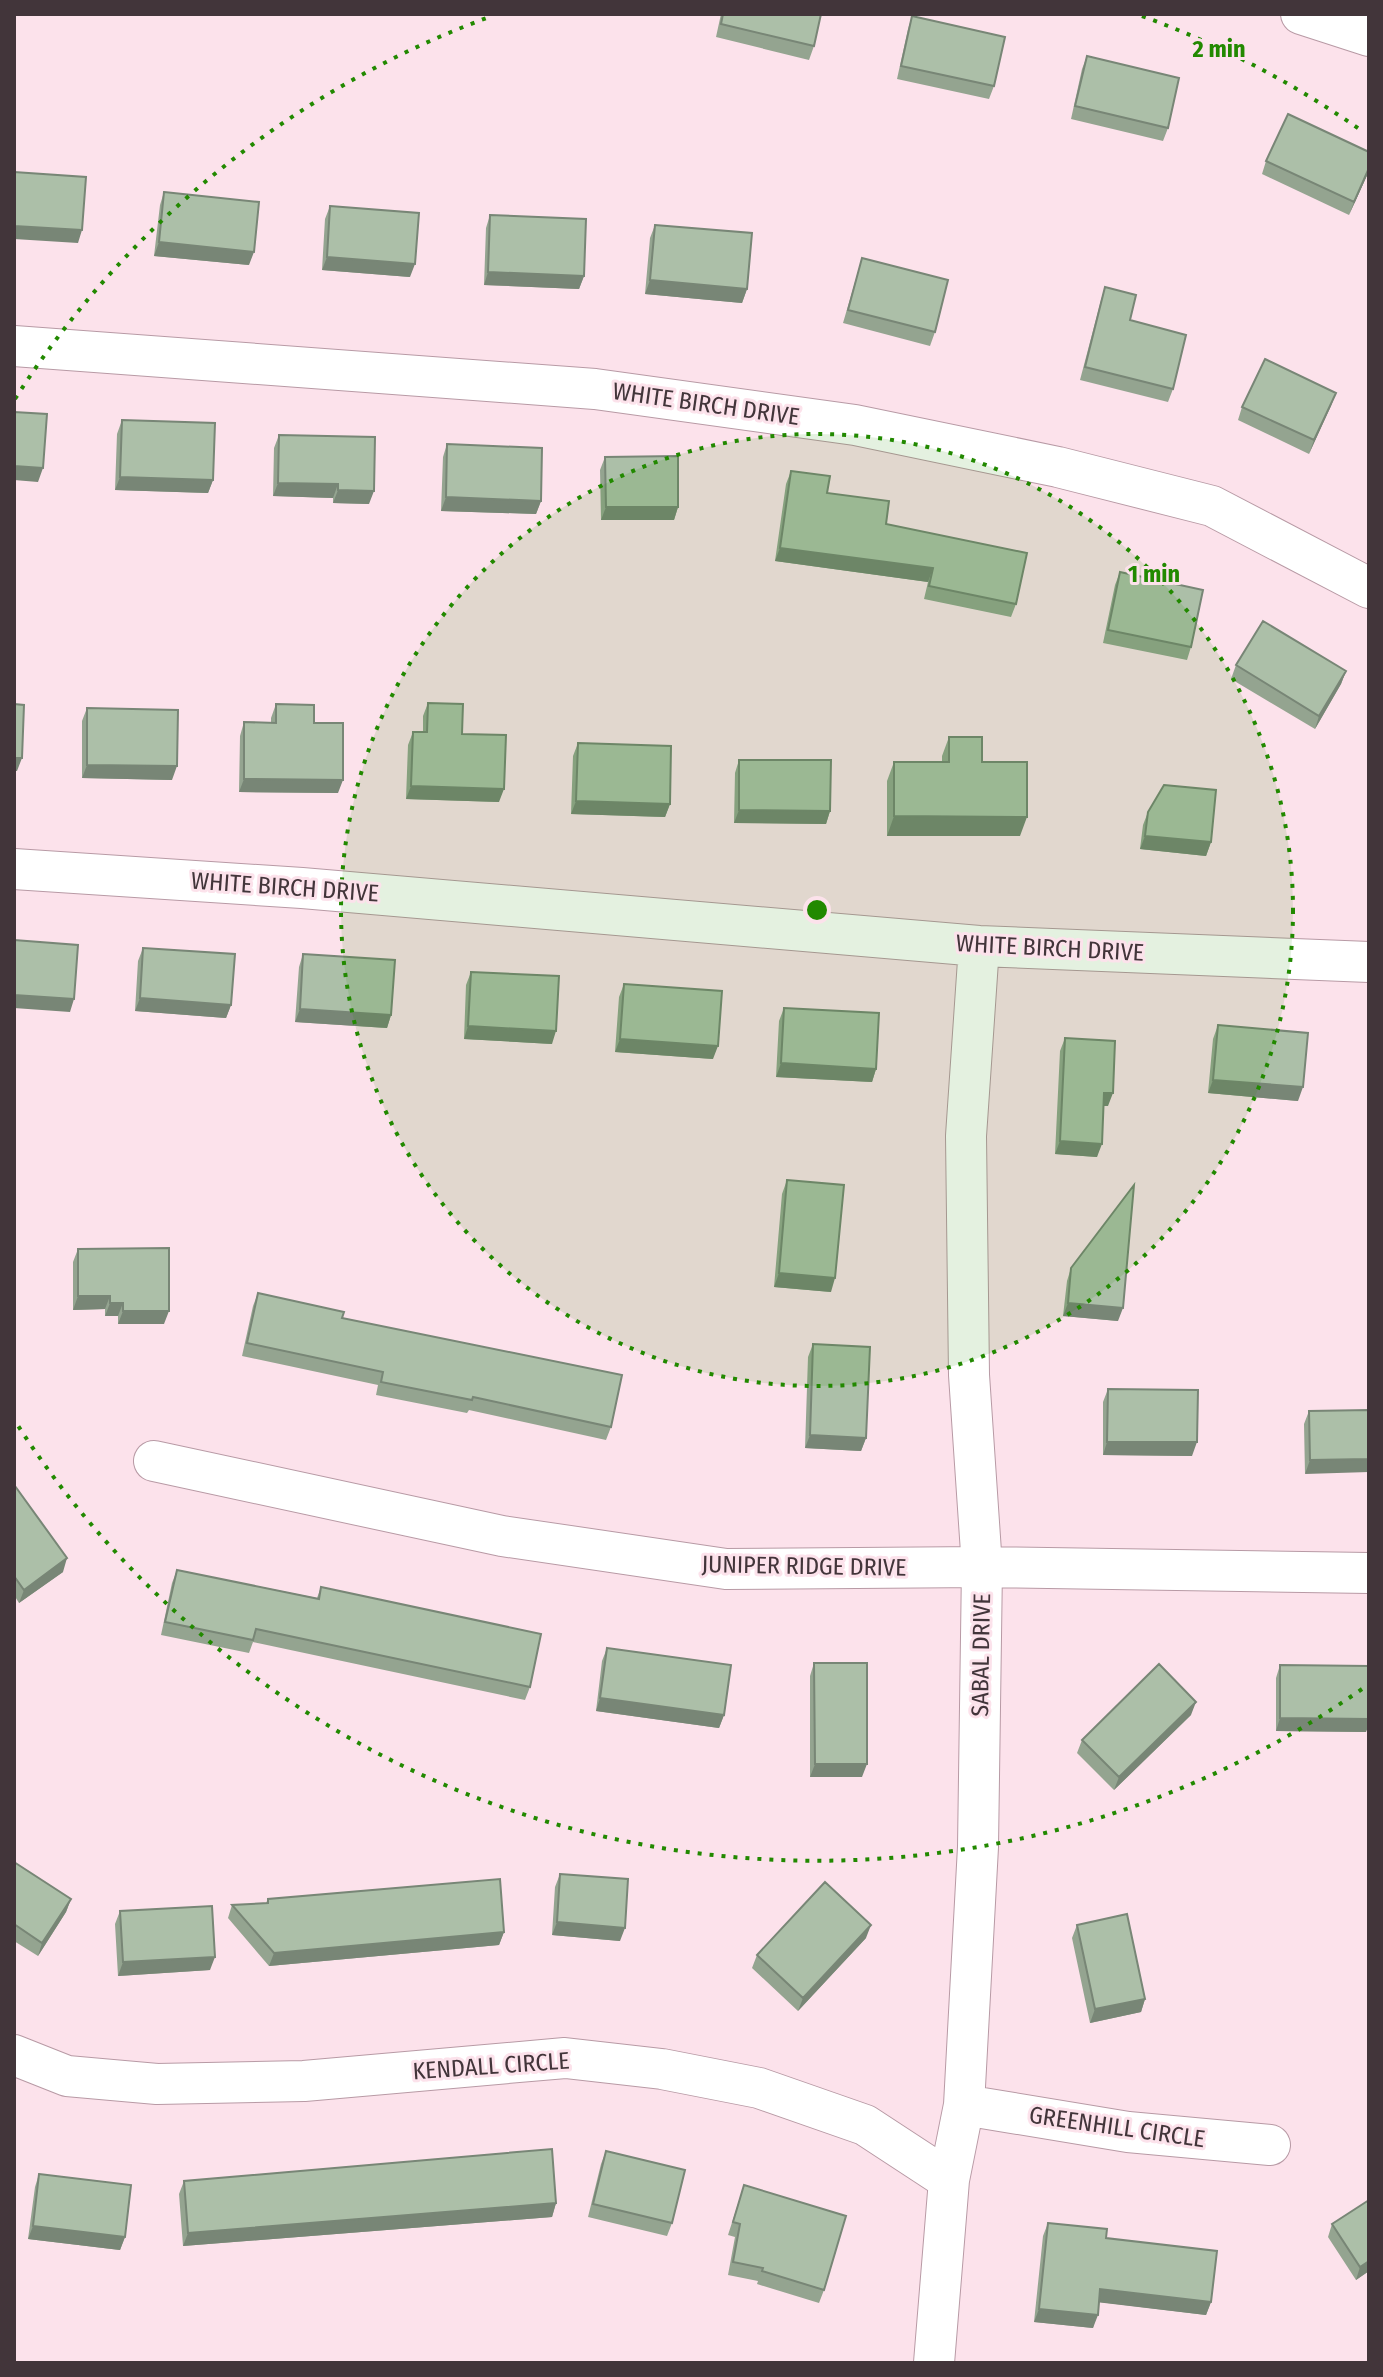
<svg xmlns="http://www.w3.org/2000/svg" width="1383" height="2377" viewBox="0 0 1383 2377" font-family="'Fira Sans Condensed',sans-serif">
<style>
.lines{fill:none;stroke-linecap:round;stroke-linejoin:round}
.street-casing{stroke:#b89aa5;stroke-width:42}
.street{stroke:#fff;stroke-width:40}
.wall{fill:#94a490}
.shaded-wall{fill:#788676}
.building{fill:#acbfa8;stroke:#788676;stroke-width:2}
.ring{fill:none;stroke:#228900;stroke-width:4;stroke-dasharray:4 8}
.labels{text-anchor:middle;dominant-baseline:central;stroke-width:6;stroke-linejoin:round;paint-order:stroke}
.street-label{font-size:24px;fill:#42353a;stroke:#fce2eb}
.centre{fill:#228900;stroke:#fce2eb;stroke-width:4}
.ring-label{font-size:24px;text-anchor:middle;font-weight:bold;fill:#228900;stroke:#fce2eb;stroke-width:6;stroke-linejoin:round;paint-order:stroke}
</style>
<rect width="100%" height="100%" fill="#fce2eb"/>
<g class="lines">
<g class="street-casing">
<path id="street" d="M1301,14L1369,36
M14,346L595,389L855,425L1058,467L1212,506L1369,588
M14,869L302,888L979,946L1369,962
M154,1461L502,1536L726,1569L982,1567L1369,1573
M14,2055L67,2076L157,2084L304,2081L565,2058L662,2069L759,2088L865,2125L949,2180
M964,2105L1128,2132L1270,2145
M934,2363L949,2180L964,2105L978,1847L982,1567L969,1375L966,1136L979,946"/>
</g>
<use href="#street" class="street"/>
</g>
<path class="wall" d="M721,14H821L814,46L809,60L716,37Z
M912,16L994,86L989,99L897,79L908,29Z
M1087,56L1168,128L1163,141L1071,119L1082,69Z
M1266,161L1369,171L1349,215L1262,174Z
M164,192L249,265L154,256L160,205Z
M330,206L410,277L322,270L325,219Z
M490,215L584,276L579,289L484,285L486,228Z
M655,225L747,289L742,303L645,294L650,238Z
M862,258L935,332L930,346L843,323Z
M1105,287L1130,320L1173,389L1168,402L1080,380L1101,300Z
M1336,393L1309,454L1238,420L1242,407Z
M122,420L213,480L208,493L115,490L117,434Z
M279,435L369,504L333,503V498L273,496L274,448Z
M447,444L541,501L536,514L441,511L443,457Z
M605,457L678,507L674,520H601L600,470Z
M791,471L827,493L886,524L1016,604L1011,617L924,599L928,582L775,561L786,484Z
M1120,572L1191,647L1187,660L1103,643L1115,585Z
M1236,665L1346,671L1341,684L1315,729L1231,679Z
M428,703L462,734L499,802L406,799L408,745L413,732H423V716Z
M276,704L314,723L338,793L239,792L240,736L244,722L271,723V718Z
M87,708L172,780L82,778V721Z
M949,737L1020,836H887V781L894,762H942V756Z
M578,743L670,804L665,817L571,814L573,756Z
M739,760L830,811L826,824L734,823L735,773Z
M1148,812L1211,842L1206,856L1140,849L1143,825Z
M143,948L231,1005L226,1018L135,1011L138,961Z
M303,954L391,1015L387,1028L295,1022L299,967Z
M471,972L552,1044L464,1039L466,985Z
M624,984L713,1059L615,1052L619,997Z
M784,1008L876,1069L872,1082L776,1077L779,1021Z
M1218,1025L1298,1101L1208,1093L1213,1039Z
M1065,1038L1108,1106H1103L1097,1157L1055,1154L1060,1051Z
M787,1180L831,1292L774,1287L782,1194Z
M78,1249L164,1324H118V1316H105V1309L73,1310V1262Z
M1071,1268L1118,1321L1063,1316L1067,1281Z
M258,1293L342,1318L611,1427L606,1440L469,1410L467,1413L376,1395L378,1385L242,1356L253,1306Z
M813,1344L866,1438L861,1451L805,1448L808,1357Z
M1108,1389L1192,1456L1103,1455V1402Z
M1369,1410L1305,1474L1304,1424L1309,1411Z
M14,1487L63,1572L19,1603L14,1595Z
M177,1570L317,1598L321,1587L530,1687L525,1700L253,1642L249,1653L161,1635L172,1583Z
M607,1648L724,1715L719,1728L596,1711L602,1661Z
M814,1663L862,1777H810V1676Z
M1280,1665L1366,1732L1276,1731V1678Z
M1191,1715L1114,1790L1077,1753L1082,1740Z
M14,1862L71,1899L66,1912L38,1956L14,1941Z
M560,1874L620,1941L552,1935L555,1887Z
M268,1899L504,1932L499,1945L269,1966L228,1918L232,1905L266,1903Z
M120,1911L210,1970L118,1976L115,1924Z
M1077,1925L1145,1999L1141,2012L1090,2023L1072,1938Z
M866,1938L798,2011L752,1968L757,1955Z
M606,2151L672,2223L667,2236L588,2217L601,2164Z
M39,2174L125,2237L120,2250L28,2239L35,2187Z
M184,2181L556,2203L552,2217L183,2246L179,2194Z
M744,2185L824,2290L819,2303L757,2284L758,2281L728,2275L735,2237L728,2235Z
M1048,2223L1106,2238L1211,2302L1206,2315L1099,2302L1093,2328L1034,2322L1043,2236Z
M1332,2224L1369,2271L1356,2280L1328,2237Z"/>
<path class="shaded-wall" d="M1369,168V171L1349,215L1354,202Z
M14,226L82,230L78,243L14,239Z
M159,242L254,252L249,265L154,256Z
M327,257L415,264L410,277L322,270Z
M488,272L584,276L579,289L484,285Z
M650,280L747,289L742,303L645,294Z
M1336,393L1331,406L1309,454L1314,440Z
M14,466L43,468L38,482L14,480Z
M120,477L213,480L208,493L115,490Z
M278,483L338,484L333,498L273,496Z
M338,490L374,491L369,504L333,503Z
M446,497L541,501L536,514L441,511Z
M606,507H678L674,520H601Z
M780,548L933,568L928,582L775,561Z
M1346,671L1341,684L1315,729L1319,716Z
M14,758H22L17,771H14Z
M87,765L177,766L172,780L82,778Z
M244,779L343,780L338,793L239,792Z
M411,786L504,789L499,802L406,799Z
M576,801L670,804L665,817L571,814Z
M739,810L830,811L826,824L734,823Z
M894,816L1027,817L1020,836H887Z
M1145,836L1211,842L1206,856L1140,849Z
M14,995L74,999L70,1012L14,1008Z
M140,998L231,1005L226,1018L135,1011Z
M300,1009L391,1015L387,1028L295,1022Z
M468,1026L556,1031L552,1044L464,1039Z
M620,1039L718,1046L713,1059L615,1052Z
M781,1063L876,1069L872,1082L776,1077Z
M1213,1080L1303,1087L1298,1101L1208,1093Z
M1104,1093H1113L1108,1106H1099Z
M1060,1141L1102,1144L1097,1157L1055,1154Z
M779,1273L835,1278L831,1292L774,1287Z
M78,1296H110L105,1309L73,1310Z
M110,1303H123L118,1316H105Z
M1068,1303L1123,1308L1118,1321L1063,1316Z
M123,1311H169L164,1324H118Z
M810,1435L866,1438L861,1451L805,1448Z
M1107,1442H1197L1192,1456L1103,1455Z
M1369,1459V1472L1305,1474L1310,1460Z
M67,1558L63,1572L19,1603L24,1590Z
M600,1698L724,1715L719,1728L596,1711Z
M1196,1702L1191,1715L1114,1790L1119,1777Z
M1280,1718L1369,1719V1725L1366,1732L1276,1731Z
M815,1764H867L862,1777H810Z
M71,1899L66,1912L38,1956L42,1943Z
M557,1922L625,1928L620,1941L552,1935Z
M871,1925L866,1938L798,2011L803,1998Z
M504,1932L499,1945L269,1966L274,1953Z
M215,1957L210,1970L118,1976L123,1962Z
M1145,1999L1141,2012L1090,2023L1095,2009Z
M556,2203L552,2217L183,2246L188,2233Z
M33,2226L125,2237L120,2250L28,2239Z
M1369,2261V2271L1356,2280L1360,2267Z
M1100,2289L1211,2302L1206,2315L1096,2302Z
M1039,2309L1098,2315L1093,2328L1034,2322Z"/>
<path class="building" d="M723,14H821L814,46L721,24Z
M912,16L1005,37L994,86L901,66Z
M1087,56L1179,78L1168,128L1075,106Z
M1288,114L1369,152V168L1354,202L1266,161Z
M14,172L86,177L82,230L14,226Z
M164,192L259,202L254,252L159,242Z
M330,206L419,213L415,264L327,257Z
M490,215L586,219L584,276L488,272Z
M655,225L752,233L747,289L650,280Z
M862,258L948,280L935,332L848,310Z
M1105,287L1136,295L1130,320L1186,335L1173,389L1085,367Z
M1265,359L1336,393L1314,440L1242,407Z
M14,412L47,414L43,468L14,466Z
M122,420L215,423L213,480L120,477Z
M279,435L375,437L374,491L338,490V484L278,483Z
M447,444L542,448L541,501L446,497Z
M678,456V507H606L605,457Z
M791,471L830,476L827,493L889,501L886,524L1027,553L1016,604L929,586L933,568L780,548Z
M1120,572L1203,590L1191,647L1108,630Z
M1263,621L1346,671L1319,716L1236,665Z
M428,703L463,704L462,734L506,735L504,789L411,786L413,732H427Z
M14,704L24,705L22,758H14Z
M276,704L314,705V723H343V780L244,779V722L276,723Z
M87,708L178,710L177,766L87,765Z
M949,737H982V762H1027V817L894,816V762H949Z
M578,743L671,746L670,804L576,801Z
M739,760H831L830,811L739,810Z
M1164,785L1216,790L1211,842L1145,836L1148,812Z
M14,940L78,945L74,999L14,995Z
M143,948L235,954L231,1005L140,998Z
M303,954L395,960L391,1015L300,1009Z
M471,972L559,976L556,1031L468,1026Z
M624,984L722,991L718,1046L620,1039Z
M784,1008L879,1013L876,1069L781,1063Z
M1218,1025L1308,1033L1303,1087L1213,1080Z
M1065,1038L1115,1041L1113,1093H1104L1102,1144L1060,1141Z
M787,1180L844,1185L835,1278L779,1273Z
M1134,1185L1123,1308L1068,1303L1071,1268Z
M169,1248V1311H123V1303H110V1296H78V1249Z
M258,1293L344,1312L342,1318L622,1375L611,1427L473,1397L472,1400L381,1382L383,1372L247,1343Z
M813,1344L870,1347L866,1438L810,1435Z
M1108,1389L1198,1390L1197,1442H1107Z
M1369,1410V1459L1310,1460L1309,1411Z
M15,1486L67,1558L24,1590L14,1576V1487Z
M177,1570L319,1599L321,1587L541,1634L530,1687L256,1629L253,1640L165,1622Z
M607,1648L731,1665L724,1715L600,1698Z
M814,1663H867V1764H815Z
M1159,1664L1196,1702L1119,1777L1082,1740Z
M1280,1665L1369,1666V1719L1280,1718Z
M14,1862L71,1899L42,1943L14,1924Z
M560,1874L628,1879L625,1928L557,1922Z
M500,1879L504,1932L274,1953L232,1905L268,1903V1899Z
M825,1882L871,1925L803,1998L757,1955Z
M212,1906L215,1957L123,1962L120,1911Z
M1127,1914L1145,1999L1095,2009L1077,1925Z
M552,2149L556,2203L188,2233L184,2181Z
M606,2151L685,2170L672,2223L593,2204Z
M39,2174L131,2185L125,2237L33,2226Z
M744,2185L846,2216L824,2290L762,2271L763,2268L733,2262L740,2224L733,2222Z
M1369,2200V2261L1360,2267L1332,2224Z
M1048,2223L1107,2229L1106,2238L1217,2251L1211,2302L1100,2289L1098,2315L1039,2309Z"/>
<circle cx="817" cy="910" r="476" fill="#228900" fill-opacity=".12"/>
<g class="ring">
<circle cx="817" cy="910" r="476"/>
<path d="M1362 1689A951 951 0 0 1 15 1421M15 399A951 951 0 0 1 492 16M1142 16A951 951 0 0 1 1362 131"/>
</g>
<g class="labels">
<g class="street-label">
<text transform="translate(706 404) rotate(8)">WHITE BIRCH DRIVE</text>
<text transform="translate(285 887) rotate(4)">WHITE BIRCH DRIVE</text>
<text transform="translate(1050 948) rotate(3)">WHITE BIRCH DRIVE</text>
<text transform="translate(804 1566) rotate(1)">JUNIPER RIDGE DRIVE</text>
<text transform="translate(981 1655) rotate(-89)">SABAL DRIVE</text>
<text transform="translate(491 2066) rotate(-4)">KENDALL CIRCLE</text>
<text transform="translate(1117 2127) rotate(8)">GREENHILL CIRCLE</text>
</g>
</g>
<circle cx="817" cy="910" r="12" class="centre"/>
<g class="ring-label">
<text x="1219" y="57">2 min</text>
<text x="1154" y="582">1 min</text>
</g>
<rect width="1383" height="2377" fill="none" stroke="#42353a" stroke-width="32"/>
</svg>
